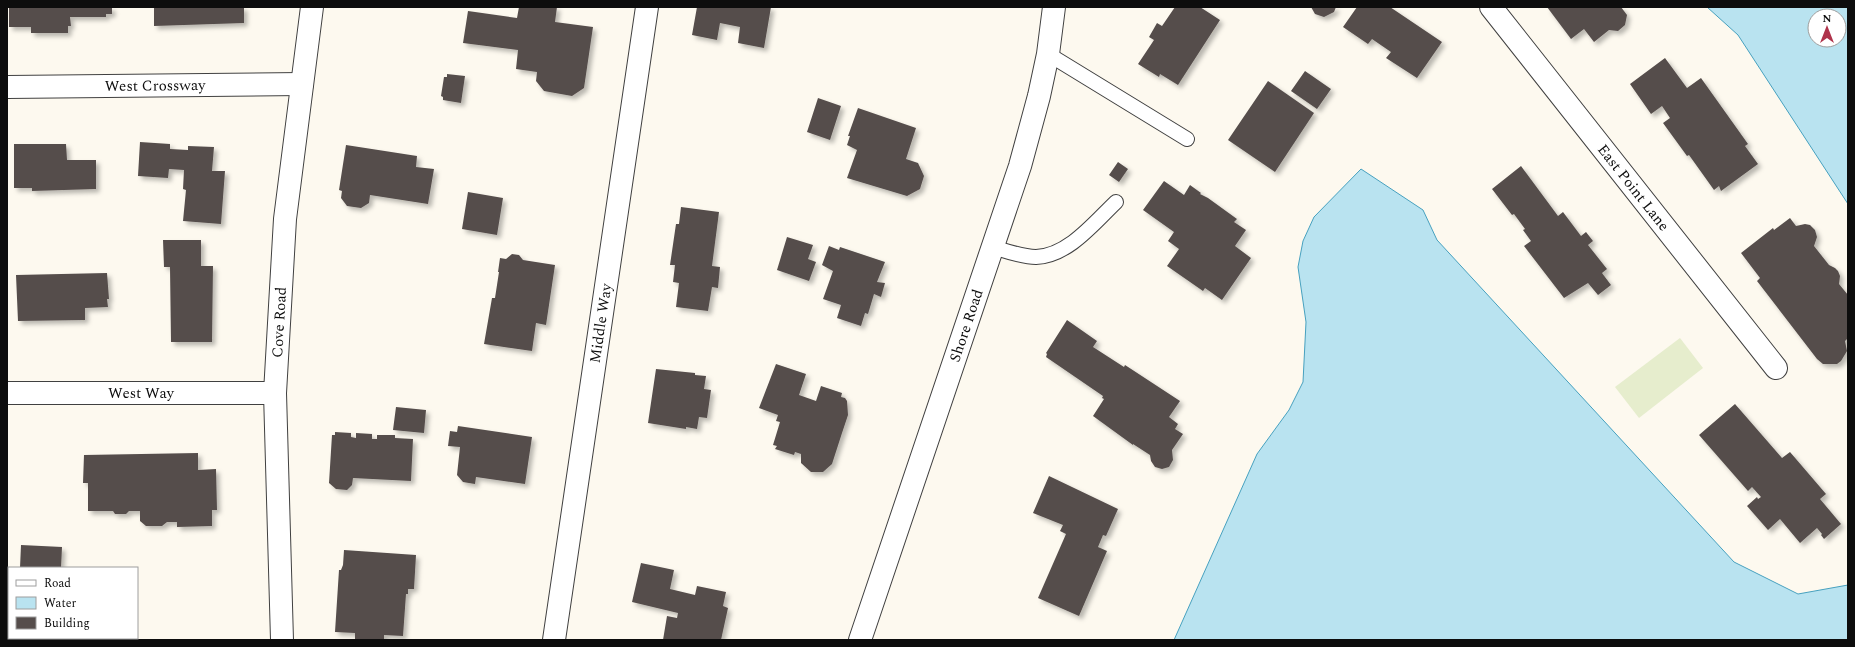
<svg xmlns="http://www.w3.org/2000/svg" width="1855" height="647" viewBox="0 0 1855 647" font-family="Spectral,serif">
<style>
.pitch{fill:#e6edcd}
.water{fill:#b9e3f0;stroke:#47a1bf;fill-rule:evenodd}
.building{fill:#554d4b;filter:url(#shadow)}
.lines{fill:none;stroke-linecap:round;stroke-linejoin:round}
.lane-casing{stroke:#404040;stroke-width:16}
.street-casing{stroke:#404040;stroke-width:24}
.lane{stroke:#fff;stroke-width:14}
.street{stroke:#fff;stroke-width:22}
.labels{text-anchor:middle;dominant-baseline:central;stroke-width:4;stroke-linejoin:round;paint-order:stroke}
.street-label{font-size:15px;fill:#0d0d0d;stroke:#fff}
</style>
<defs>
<filter id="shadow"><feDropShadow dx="3.5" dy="3.5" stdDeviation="2" flood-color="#0004"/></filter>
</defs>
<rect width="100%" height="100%" fill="#fdf9ef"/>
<path class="pitch" d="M1680,338L1703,368L1639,418L1615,387Z"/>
<path class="water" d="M1707,7H1848V204L1738,35ZM1815,16H1839V40H1815Z
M1361,169L1423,210L1437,240L1734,562L1798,594L1848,585V640H1174L1257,454L1289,410L1303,382L1306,322L1298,267L1303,241L1314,217Z"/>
<path class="building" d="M9,7H112V14H106V17H70L71,26H68V33H31V27H9Z
M154,7H244V23L154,26Z
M519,7H557L555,22L593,27L584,88L572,96L544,91L536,81L537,72L516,69L518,50L463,43L468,11L517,18Z
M697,7H771L764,48L738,43L740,27L720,23L717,40L692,35Z
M1175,7H1200L1220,20L1178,85L1160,74L1159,77L1138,64L1154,40L1149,37L1157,23L1162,26Z
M1311,7H1336L1334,12L1324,17L1315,14Z
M1357,7H1390L1442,42L1417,78L1386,58L1391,52L1372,39L1368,44L1343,27Z
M1547,7H1621L1627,15L1625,25L1618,31L1609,30L1594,42L1584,29L1571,39Z
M1665,58L1687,88L1701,78L1748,144L1745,146L1758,164L1721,191L1719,186L1714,190L1689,155L1687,156L1663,123L1670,118L1662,106L1651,114L1630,84Z
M1305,71L1331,89L1317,109L1291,91Z
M447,74L465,76L461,103L443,100V97L441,96L444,77H447Z
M1268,81L1314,113L1275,172L1228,140Z
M818,98L841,106L830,140L807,132Z
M858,108L916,128L906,159L918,163L924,176L920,189L907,196L847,178L857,150L847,145L850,136H848Z
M140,142L170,144V149L188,150V146L214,147L212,171H225L221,224L183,221L186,190L183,189L184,170L169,169L168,178L138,176Z
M14,144H66L67,160H96V189L32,191V188H14Z
M346,145L417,156L416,167L434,169L428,204L370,195L369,203L361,208L347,206L341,198L342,191L339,190Z
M1118,162L1128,169L1119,182L1109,175Z
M1521,166L1558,216L1563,212L1581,236L1586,232L1593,241L1588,245L1607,269L1602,273L1611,285L1598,295L1588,283L1564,298L1524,246L1531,241L1523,230L1525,229L1514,214L1512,215L1492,189Z
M1164,181L1184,195L1190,185L1201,193L1200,194L1208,198L1237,219L1234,222L1246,230L1235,246L1251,258L1222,300L1205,288L1203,291L1167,266L1179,249L1168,241L1174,232L1143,210Z
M468,192L503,198L497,235L462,229Z
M681,207L719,212L712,266L720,267L718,288L712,287L708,311L676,307L679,283L673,282L675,265H670L676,224H679Z
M1790,218L1796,226L1805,224L1810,225L1815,230L1817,237L1814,246L1829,265L1835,268L1838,271L1840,276L1839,284L1848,295V338L1845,341L1847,351L1841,361L1837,364H1823L1817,359L1757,281L1760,278L1741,253L1773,228L1774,230Z
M787,237L813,245L808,259L816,262L809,281L777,270Z
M163,240H201V266H213L212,342H171L170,267H164Z
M829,246L839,250L840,247L885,262L877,282L885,283L881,297L874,294L868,314L865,313L861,326L837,318L841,305L823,299L833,271L822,265Z
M512,254L519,255L523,260L555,265L546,325L536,323L532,351L484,344L492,298H495L499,272H498L500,258L506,259Z
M107,273L109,299H107L108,307L85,308V320L18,321L16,275Z
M1067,320L1097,341L1093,347L1124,367L1125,365L1180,401L1169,417L1178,424L1175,429L1183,434L1172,450L1173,460L1169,467L1162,469L1155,467L1151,461L1150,455L1133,444V445L1093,416L1104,399L1102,398L1103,396L1046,357L1047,354L1046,353Z
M776,364L806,374L799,395L816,401L821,386L842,393L841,397L845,398L847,401L848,415L842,433L832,464L823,472H811L801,463V454L795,452L794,455L775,449L777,446L773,445L780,422L776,421L778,415L759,408Z
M656,369L695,373V375L706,376L704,389L711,390L707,418L699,417L697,429L686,427V429L648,423Z
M1735,404L1782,458L1790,452L1826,494L1820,499L1841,524L1824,539L1821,535L1822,534L1817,528L1800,543L1780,519L1768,530L1747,506L1757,497L1758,499L1761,497L1752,487L1748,491L1699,435Z
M396,407L426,410L424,433L393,430Z
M458,426L532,437L525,484L476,477L475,484L463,482L457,475L460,447L448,446L450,431L457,432Z
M335,432L351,433V437L356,438V433L372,434V439H377V435H395V438L413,439L411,481L353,478L352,485L347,490L336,489L329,483L332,435H335Z
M198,453V470L216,469L217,510H212V526L177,527V522H167L162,526H146L140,521V511H129L126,514H115L113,511H88V483H83L84,455Z
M1049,476L1118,509L1106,536L1103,535L1098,547L1107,551L1079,616L1038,598L1066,534L1060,531L1063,525L1033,513Z
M21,545L62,547L61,568H20Z
M344,550L416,555L414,589H408V594H406L403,636L384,635V640H355V633L335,632L339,570H341L343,565Z
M641,563L674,570L670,589L695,595L697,586L726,592L723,606L728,608L721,640H663L667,616L677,618L678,613L632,602Z
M7,590H9V638H77L76,640H7Z"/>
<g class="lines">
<g class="lane-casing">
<path id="lane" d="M1048,54L1187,139
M993,247C1006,251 1022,257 1036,257C1068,256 1094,223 1116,202"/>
</g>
<g class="street-casing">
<g id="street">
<path id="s1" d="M1491,7L1776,368"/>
<path id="s2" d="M7,87L302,84"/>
<path id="s3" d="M7,393H275"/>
<path id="s4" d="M282,640L275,393L285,219L312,7"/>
<path id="s5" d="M554,640L647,7"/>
<path id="s6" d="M860,640L1020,166L1039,96L1048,54L1054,7"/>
</g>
</g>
<use href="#lane" class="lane"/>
<use href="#street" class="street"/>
</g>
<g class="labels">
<g class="street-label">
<text stroke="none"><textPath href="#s2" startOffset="148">West Crossway</textPath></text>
<text stroke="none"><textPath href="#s1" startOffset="230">East Point Lane</textPath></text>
<text stroke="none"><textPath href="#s4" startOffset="318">Cove Road</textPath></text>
<text stroke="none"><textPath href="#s5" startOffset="320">Middle Way</textPath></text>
<text stroke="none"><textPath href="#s6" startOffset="332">Shore Road</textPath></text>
<text stroke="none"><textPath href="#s3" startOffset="134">West Way</textPath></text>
</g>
</g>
<rect width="1855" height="647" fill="none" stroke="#0d0d0d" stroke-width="16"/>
<rect x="8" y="567" width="130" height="72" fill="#ffffff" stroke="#9e9e9e"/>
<rect x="16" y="580" width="20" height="6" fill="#ffffff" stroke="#9e9e9e"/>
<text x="44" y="587" font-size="12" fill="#0d0d0d">Road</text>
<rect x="16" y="597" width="20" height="12" fill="#b9e3f0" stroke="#9e9e9e"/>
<text x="44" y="607" font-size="12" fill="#0d0d0d">Water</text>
<rect x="16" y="617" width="20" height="12" fill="#554d4b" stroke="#9e9e9e"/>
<text x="44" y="627" font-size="12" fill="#0d0d0d">Building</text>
<g transform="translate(1827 28)"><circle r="19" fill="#ffffff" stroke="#9e9e9e"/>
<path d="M0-3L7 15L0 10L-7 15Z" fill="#af334b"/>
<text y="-6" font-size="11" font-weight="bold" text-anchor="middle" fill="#0d0d0d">N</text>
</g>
</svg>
